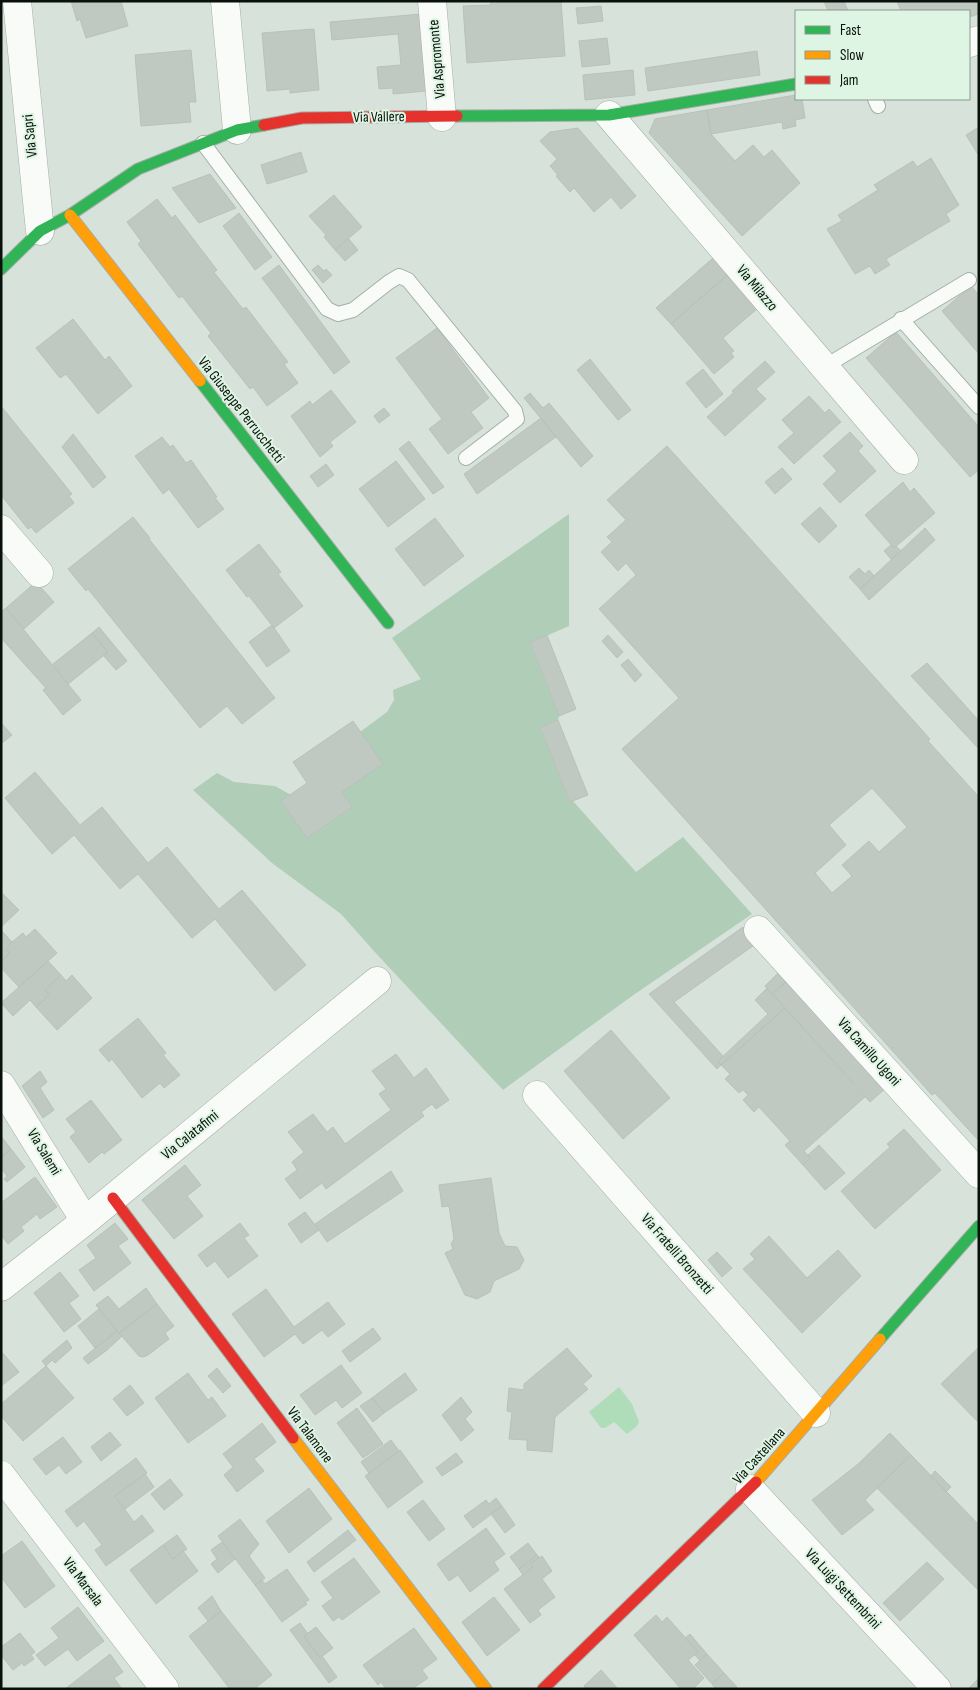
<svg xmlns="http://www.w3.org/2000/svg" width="980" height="1690" viewBox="0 0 980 1690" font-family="'Sofia Sans Condensed',sans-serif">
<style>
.green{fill:#b0cdb7}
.water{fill:#afddba}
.building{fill:#bfc9c2;stroke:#b8c1ba;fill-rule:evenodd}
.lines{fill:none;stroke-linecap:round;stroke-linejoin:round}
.lane-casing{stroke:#a5aea7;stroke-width:16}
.street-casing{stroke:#a5aea7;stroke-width:29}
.fast-casing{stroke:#a5aea7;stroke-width:13}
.slow-casing{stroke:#a5aea7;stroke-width:13}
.jam-casing{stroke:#a5aea7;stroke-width:13}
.lane{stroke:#f9fbf9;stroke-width:14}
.street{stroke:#f9fbf9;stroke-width:28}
.fast{stroke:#30b455;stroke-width:11}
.slow{stroke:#ff9f0a;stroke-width:11}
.jam{stroke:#e5322d;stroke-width:11}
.labels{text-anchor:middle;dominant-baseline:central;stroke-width:4;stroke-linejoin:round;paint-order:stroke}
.street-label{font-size:15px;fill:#09110b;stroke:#dff5e3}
</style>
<rect width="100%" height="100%" fill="#d7e3da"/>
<path class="green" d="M569,514V626L530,643L559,716L558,720L540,727L570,802L573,801L636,872L683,837L752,914L632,996L503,1090L373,950L341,914L272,863L193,790L217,773L234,782L275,786L291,795L281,801L307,838L352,807L342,792L360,732L387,712L394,700L393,690L421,679L392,638Z"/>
<path class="water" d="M619,1387L632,1404L639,1422L637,1426L627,1434L614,1422L605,1428H601L589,1412Z"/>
<path class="building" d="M71,1H121L128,26L86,38L80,19L77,21Z
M490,1H561L565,56L467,63L463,6L491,5Z
M824,1H844L848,11H828Z
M897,1H979V14L969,17V11H901Z
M601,6L603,21L578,24L576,8Z
M421,14L427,91L393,94V88L379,89L377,67L401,65L398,34L332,40L330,22Z
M314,29L319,90L290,93V89L267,91L262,33Z
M607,38L610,64L582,67L579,41Z
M191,50L196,102H189L191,122L141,126L135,55Z
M757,51L760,75L648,91L645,68Z
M633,70L635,95L585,100L583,75Z
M796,95V99H802L805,118L795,120L796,126L783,129L782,122L711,134L707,110Z
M707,110L711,134L735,161L753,145L764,157L772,150L800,183L742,236L649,133L655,119Z
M979,127V156L966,135Z
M578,128L636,196L621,209L611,197L594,212L574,188L570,192L556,176L558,175L550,166L557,159L540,141L550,132Z
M301,152L307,172L267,184L261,165Z
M931,158L959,205L946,214L950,221L886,259L890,265L875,274L870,266L855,274L827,229L842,221L838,215L878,190L874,185L913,161L917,167Z
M210,174L236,208L199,223L172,188Z
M334,195L362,227L335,250L324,237L326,235L309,216Z
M157,199L172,218L175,215L217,270L214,272L228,290L243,309L246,307L288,362L284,364L298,383L267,406L253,387L250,389L208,336L211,333L196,314L182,296L179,298L138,244L141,241L127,222Z
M239,213L272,257L255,270L223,226Z
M348,238L358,250L345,261L335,250Z
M713,258L727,275L671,324L656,308Z
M279,265L350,362L334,374L262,278Z
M318,265L324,271L326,269L332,275L323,283L312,270Z
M727,275L757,309L723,338L734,351L731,353L734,357L714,374L671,324Z
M971,286L979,295V354L942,311Z
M73,319L105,360L109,356L132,386L98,414L66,374L60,378L36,348Z
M437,328L489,398L471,412L483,428L448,454L429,429L442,419L396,358Z
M896,332L979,427V470L970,477L866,358Z
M590,359L631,410L618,420L577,370Z
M765,361L775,372L756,389L766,399L725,436L707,417L734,392L732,391Z
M703,369L723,394L706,408L686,383Z
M331,390L356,422L330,442L333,446L320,457L291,416L310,401L312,405Z
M530,393L543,408L549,403L593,456L581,467L524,398Z
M809,396L825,413L829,409L841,422L794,464L778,447L794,433L782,420Z
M1,406L72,494L69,496L74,503L36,533L31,527L28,529L1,495Z
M384,408L390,415L379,423L374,416Z
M541,418L556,437L477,494L464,474Z
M850,432L863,446L858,451L876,471L840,503L823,484L837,471L823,456Z
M73,434L106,477L93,488L62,447Z
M162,437L170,447L173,445L186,463L191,460L217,497L215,498L224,509L198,528L169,489L163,494L135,456Z
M409,441L444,487L433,494L399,449Z
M667,446L930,739L928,741L979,797V1141L935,1093L932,1095L622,749L679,698L599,609L636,575L626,563L618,571L601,552L612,542L607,537L626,520L607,500ZM872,788L907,827L879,852L869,841L842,865L852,876L832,893L815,873L846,845L829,825Z
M396,461L425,499L388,527L359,489Z
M326,464L334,475L318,487L310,476Z
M782,468L792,479L775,494L765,482Z
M903,482L910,492L914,488L935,513L894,548L865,515Z
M820,507L837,526L819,543L801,524Z
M133,517L150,538L149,539L275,698L242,724L227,706L200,728L88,589L86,591L68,569Z
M435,518L464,556L424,586L395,549Z
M925,528L935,540L869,600L860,589Z
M259,544L281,572L278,574L303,606L274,628L249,596L247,597L226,570Z
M891,545L894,548L896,546L901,551L891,559L884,551Z
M859,568L865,574L869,570L874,576L860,589L849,577Z
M36,582L54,602L24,629L6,608Z
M6,608L81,700L63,715L43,690L46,688L1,638V612Z
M272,625L290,651L267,667L249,642Z
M99,627L127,661L116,670L103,655L108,652L92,633Z
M92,633L108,652L68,684L53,664Z
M547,635L576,709L559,716L530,642Z
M608,635L623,652L617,658L602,641Z
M628,659L642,675L635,682L621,665Z
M927,663L979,721V749L911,676Z
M558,720L588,795L570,802L540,727Z
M353,721L383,764L342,792L352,807L307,838L281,801L307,783L293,762Z
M2,724L12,735L1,744V725Z
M35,772L80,825L102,807L148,863L167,847L219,909L242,890L306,965L275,991L215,919L192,938L138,874L120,889L74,835L52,854L5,798Z
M1,892L19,910L1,927Z
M743,927L757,943L674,1002L723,1056L718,1061L721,1065L717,1069L649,994Z
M35,929L57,953L19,987L1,968V961L10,953L5,949L12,942L23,933L26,937Z
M1,930L12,942L5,949L10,953L1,961Z
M48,961L61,975L45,990L49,995L36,1007L30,1000L13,1016L1,1003Z
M780,971L788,980L772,994L765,986Z
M61,975L66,981L72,975L92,998L57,1030L36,1007L49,995L45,990Z
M788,980L886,1088L870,1102L772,994Z
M767,988L785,1008L721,1065L718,1061L768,1014L755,1000Z
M785,1008L866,1096L804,1151L810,1158L803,1165L785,1145L790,1141L759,1107L754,1112L743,1100L748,1095L743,1090L739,1093L725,1079L730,1074L721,1065Z
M138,1018L166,1053L163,1055L180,1075L164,1088L160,1083L142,1098L112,1059L109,1062L99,1050Z
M611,1030L670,1098L623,1139L564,1071Z
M396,1054L414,1078L426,1068L449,1100L436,1109L432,1104L421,1112L424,1116L326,1189L322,1183L300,1199L285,1179L297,1170L292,1162L304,1152L288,1132L313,1114L327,1132L333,1127L345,1144L391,1110L379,1094L386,1089L372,1071Z
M40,1071L47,1082L40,1088L54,1110L43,1118L22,1086Z
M91,1100L122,1140L104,1154L102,1152L89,1163L70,1137L76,1132L66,1119Z
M904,1129L941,1170L875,1229L841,1191L890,1147L887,1144Z
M1,1136L11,1149L1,1157Z
M819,1145L845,1173L825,1190L803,1165L810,1158L808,1155Z
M11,1149L25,1167L7,1182L4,1179L7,1176L1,1168V1157Z
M185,1165L201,1185L187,1196L203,1216L174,1239L142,1200Z
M391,1171L403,1191L327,1242L315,1224Z
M35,1177L57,1207L40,1219L37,1214L21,1227L24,1231L8,1244L1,1235V1203Z
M491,1178L499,1233L505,1246L517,1247L524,1260L519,1269L494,1281L490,1292L477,1299L465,1295L445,1253L453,1249L451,1244L454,1239L449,1206L442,1207L439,1185Z
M305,1212L319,1230L301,1243L288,1224Z
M115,1223L128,1239L118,1246L131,1263L94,1291L79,1270L96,1258L87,1245Z
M240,1223L249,1235L244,1238L258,1256L228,1278L215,1261L207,1267L198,1255Z
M769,1236L807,1278L838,1250L861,1276L802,1333L743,1269L755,1259L750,1254Z
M717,1252L732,1268L722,1277L708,1260Z
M60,1272L79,1296L69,1303L81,1319L64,1332L34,1293Z
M146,1288L157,1304L119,1333L96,1305L108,1296L119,1309Z
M266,1289L294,1327L328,1302L345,1324L328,1337L322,1330L303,1344L295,1334L264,1357L232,1314Z
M157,1304L174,1326L165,1333L169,1339L148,1355L143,1357L139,1356L119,1333Z
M99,1309L117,1331L95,1348L78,1326Z
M373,1328L381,1339L350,1362L342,1351Z
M117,1331L122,1336L107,1350L88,1364L83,1358Z
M67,1340L72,1348L55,1363L52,1360L46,1366L42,1361Z
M979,1347V1423L941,1384Z
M567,1348L592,1376L583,1384L588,1389L555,1417L552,1452L527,1450V1440L509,1439L512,1412L507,1411L509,1388L524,1390V1384Z
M1,1351L19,1372L1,1386Z
M341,1365L362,1393L342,1408L336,1400L315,1415L300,1395Z
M46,1366L74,1398L23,1441L1,1416V1404Z
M217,1368L231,1386L223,1393L208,1376Z
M188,1373L208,1400L212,1397L226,1416L188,1443L155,1398Z
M405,1373L417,1390L384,1413L372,1398Z
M130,1385L144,1403L127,1416L113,1399Z
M461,1397L472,1412L465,1419L474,1430L461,1441L442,1415Z
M372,1398L384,1413L373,1422L360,1406Z
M357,1408L383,1444L363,1458L337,1423Z
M262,1423L276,1442L254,1459L264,1471L237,1492L224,1475L233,1467L223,1454Z
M110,1432L121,1445L101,1461L91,1447Z
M890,1433L911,1455L865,1500L874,1510L842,1535L812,1500L857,1465Z
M63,1437L82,1462L66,1474L59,1465L46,1475L33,1459Z
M391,1440L399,1451L369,1473L361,1462Z
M400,1450L423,1482L388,1508L365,1476Z
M456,1453L463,1462L442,1476L436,1468Z
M911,1455L979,1525V1591L877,1488Z
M136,1458L147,1473L115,1496L134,1522L142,1515L154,1531L106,1566L95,1550L102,1545L84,1521L77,1527L65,1511Z
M935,1471L951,1487L946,1492L931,1476Z
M145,1474L154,1487L125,1509L115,1496Z
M170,1479L183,1495L164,1510L151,1494Z
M309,1488L332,1519L289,1553L266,1521Z
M496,1498L502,1506L473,1528L464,1516L486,1500L489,1504Z
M423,1500L445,1529L429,1541L407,1512Z
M502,1506L515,1525L505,1533L491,1514Z
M240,1519L259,1544L249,1556L265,1578L255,1585L218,1536Z
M486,1528L505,1554L494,1562L499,1570L470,1592L458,1575L449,1581L437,1564Z
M348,1530L356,1540L314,1572L307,1562Z
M177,1535L187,1549L173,1559L163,1545Z
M22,1541L55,1586L25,1608L1,1577V1556Z
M222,1542L235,1559L218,1573L211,1564L217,1559L211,1550Z
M528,1543L537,1555L519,1569L510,1557Z
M163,1545L173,1559L183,1551L198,1571L156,1604L130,1570Z
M537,1555L539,1557L530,1564L533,1567L523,1575L519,1569Z
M542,1556L552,1571L542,1579L555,1597L538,1610L541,1615L530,1623L504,1589L533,1567L530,1564Z
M354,1558L380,1592L342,1620L339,1617L333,1621L322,1606L333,1598L321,1582Z
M927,1562L944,1579L900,1621L883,1603Z
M287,1569L309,1600L305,1602L307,1604L282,1622L255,1585L262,1580L265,1584Z
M212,1596L221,1611L208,1621L198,1608Z
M494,1597L520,1630L487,1656L462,1622Z
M78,1607L104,1641L77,1661L68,1649L45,1666L36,1655L59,1638L51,1628Z
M221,1611L272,1675L254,1689H230L189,1636Z
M656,1615L662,1622L667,1617L698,1652L688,1660L704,1678L693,1689H681L634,1635Z
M300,1623L308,1634L304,1636L320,1658L322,1656L337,1677L329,1683L290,1630Z
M316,1627L333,1648L320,1658L304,1636Z
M414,1628L437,1659L422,1670L428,1678L412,1689H386L381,1682L378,1685L363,1665Z
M20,1633L35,1652L31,1655L34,1659L24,1666L22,1663L13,1670L1,1655V1647Z
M690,1634L707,1654L700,1661L695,1655L698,1652L685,1638Z
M110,1654L123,1672L114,1678L122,1689H65Z
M707,1654L724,1673L712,1684L695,1665Z
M601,1670L618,1689H586L584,1686Z
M724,1673L737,1687L735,1689H716L712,1684Z
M979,1678V1689H968Z"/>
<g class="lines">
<g class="lane-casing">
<path id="lane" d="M875,99L878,106
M203,143L327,309L338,314L353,310L389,282L399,276L408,280L515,411L517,419L466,458
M901,319L979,407
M824,367L969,280"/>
</g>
<g class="street-casing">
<path id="street" d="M17,1L40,231
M225,1L237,130
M432,1L442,117
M969,43L979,40
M609,115L904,460
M1,529L39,573
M758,930L979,1174
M1,1085L85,1221
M537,1095L816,1413
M1,1287L85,1221L377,981
M1,1475L165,1689
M750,1489L937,1689"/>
</g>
<g class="fast-casing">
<path id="fast" d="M457,116L609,115L796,84
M1,269L40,231L70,215L138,169L237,130L264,125
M200,381L388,623
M880,1339L979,1226"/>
</g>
<g class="slow-casing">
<path id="slow" d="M70,215L200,381
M293,1438L486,1689
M756,1482L880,1339"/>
</g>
<g class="jam-casing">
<path id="jam" d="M264,125L302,118L457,116
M113,1198L293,1438
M543,1689L756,1482"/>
</g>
<use href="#lane" class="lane"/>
<use href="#street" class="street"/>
<use href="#fast" class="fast"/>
<use href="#slow" class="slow"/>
<use href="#jam" class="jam"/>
</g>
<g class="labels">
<g class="street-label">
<text transform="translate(437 59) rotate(-95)">Via Aspromonte</text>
<text transform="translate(379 117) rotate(-1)">Via Vallere</text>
<text transform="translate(30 136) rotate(-96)">Via Sapri</text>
<text transform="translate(757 288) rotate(50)">Via Milazzo</text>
<text transform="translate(241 410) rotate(52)">Via Giuseppe Perrucchetti</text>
<text transform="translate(869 1052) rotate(48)">Via Camillo Ugoni</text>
<text transform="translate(190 1135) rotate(-39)">Via Calatafimi</text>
<text transform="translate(44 1152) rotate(59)">Via Salemi</text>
<text transform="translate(677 1254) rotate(49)">Via Fratelli Bronzetti</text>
<text transform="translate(310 1435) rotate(53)">Via Talamone</text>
<text transform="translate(759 1456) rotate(-48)">Via Castellana</text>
<text transform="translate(83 1582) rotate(53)">Via Marsala</text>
<text transform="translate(843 1589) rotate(47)">Via Luigi Settembrini</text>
</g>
</g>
<rect width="980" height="1690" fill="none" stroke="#09110b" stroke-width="5"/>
<rect x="795" y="10" width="175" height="90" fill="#dff5e3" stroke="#899a8d"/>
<rect x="805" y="26" width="25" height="8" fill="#30b455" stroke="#899a8d"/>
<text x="840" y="35" font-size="15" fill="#09110b">Fast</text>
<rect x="805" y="51" width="25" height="8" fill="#ff9f0a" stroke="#899a8d"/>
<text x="840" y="60" font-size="15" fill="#09110b">Slow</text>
<rect x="805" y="76" width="25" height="8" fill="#e5322d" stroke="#899a8d"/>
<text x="840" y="85" font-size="15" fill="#09110b">Jam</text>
</svg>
